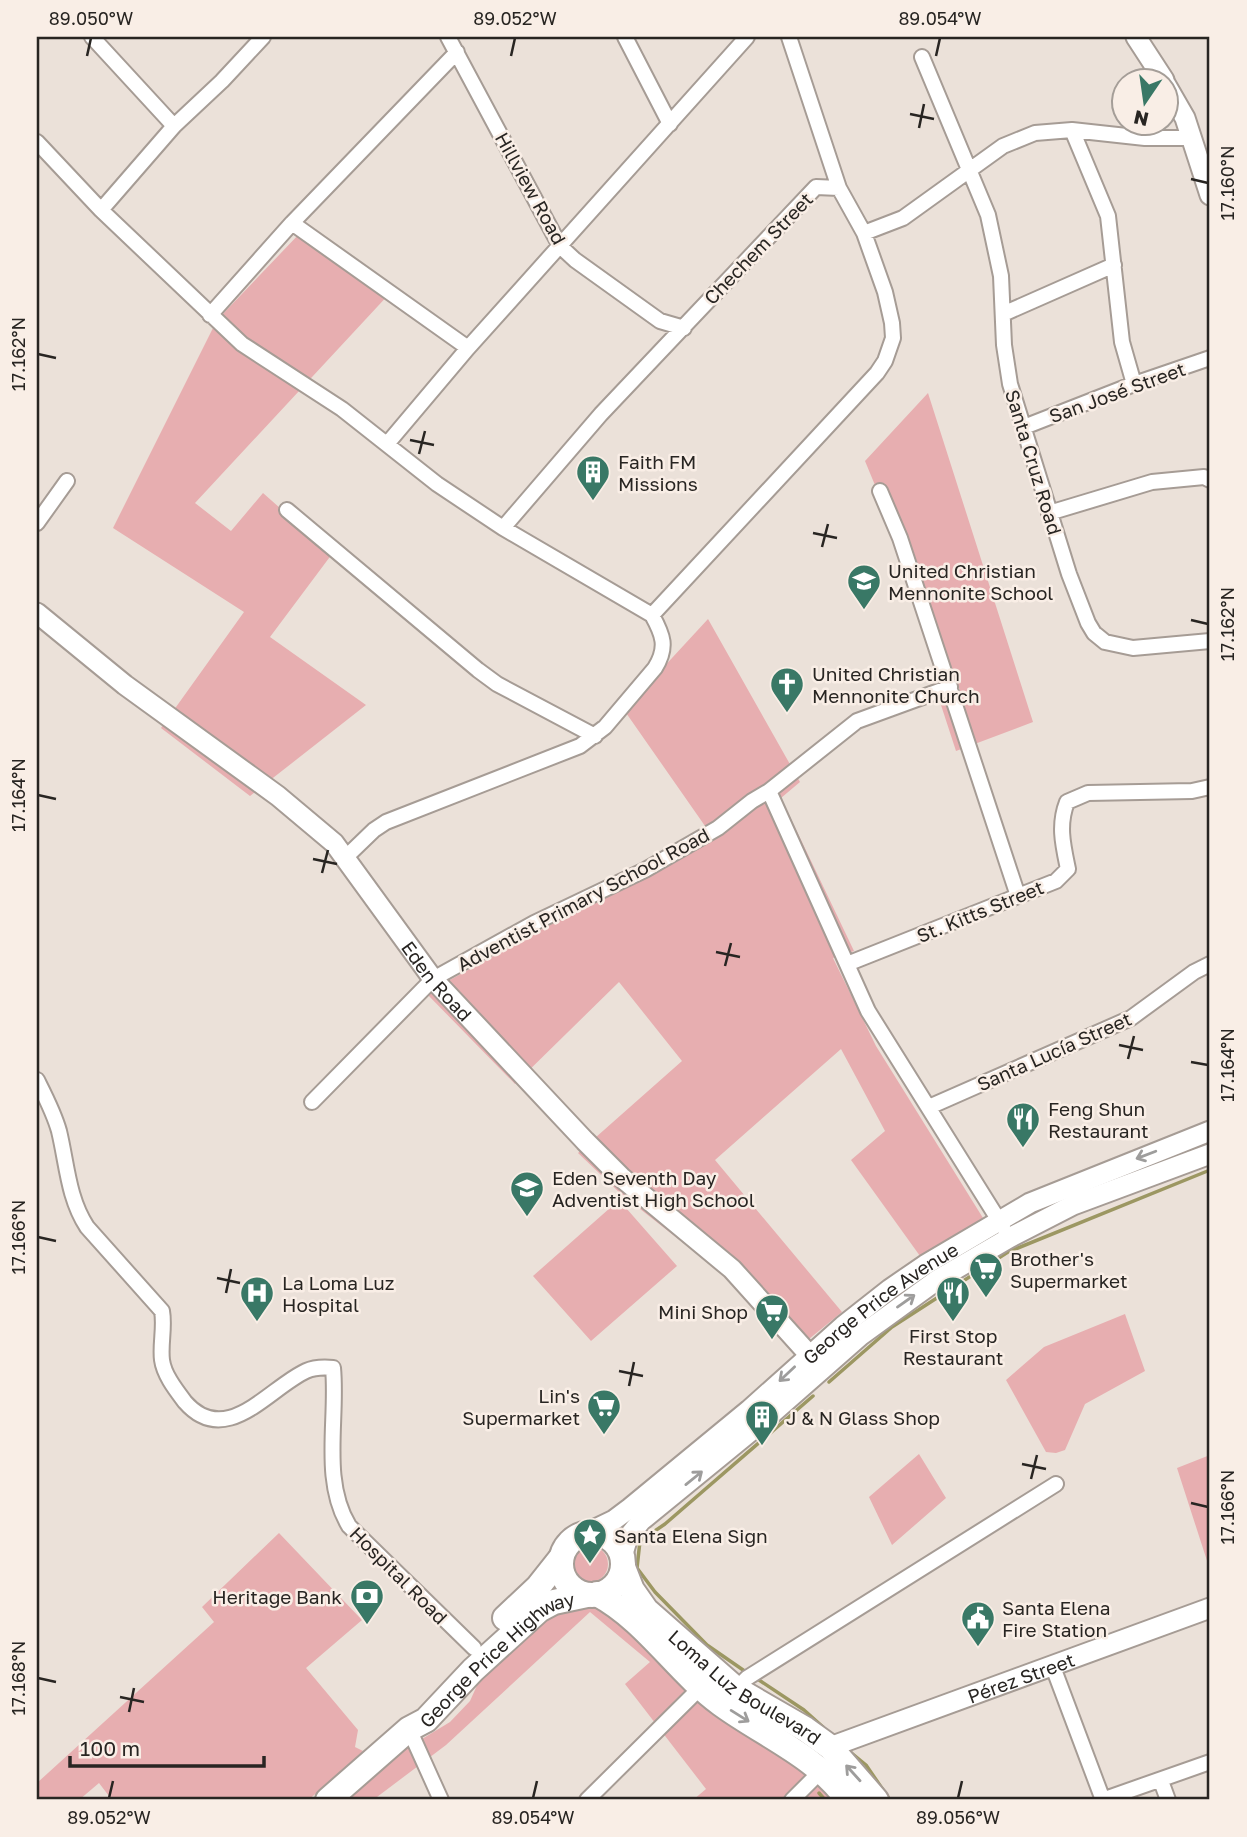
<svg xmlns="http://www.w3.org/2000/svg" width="1247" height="1837" viewBox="0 0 1247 1837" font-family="'Golos Text',sans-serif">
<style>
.green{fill:#e7aeb0}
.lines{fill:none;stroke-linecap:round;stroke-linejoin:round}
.stream{stroke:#9c9762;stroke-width:3.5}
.street-casing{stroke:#a69c95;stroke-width:18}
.secondary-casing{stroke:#a69c95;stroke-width:23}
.highway-casing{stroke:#a69c95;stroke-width:28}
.street{stroke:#fff;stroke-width:14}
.secondary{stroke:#fff;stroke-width:19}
.highway{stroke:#fff;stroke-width:24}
.oneway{stroke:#9e9d9c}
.ticks{fill:none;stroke:#282522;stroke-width:2.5}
.labels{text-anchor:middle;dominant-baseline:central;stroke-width:5;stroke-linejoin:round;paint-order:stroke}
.street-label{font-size:19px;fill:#282522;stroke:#f9eee6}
.poi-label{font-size:19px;fill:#282522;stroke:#f9eee6;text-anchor:start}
.neatline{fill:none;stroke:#282522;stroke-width:2.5}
.ticks-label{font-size:18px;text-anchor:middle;fill:#282522}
</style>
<rect width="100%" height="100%" fill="#ebe1d9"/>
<path class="green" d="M301,232L391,292L195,503L231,531L263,493L332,554L270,637L366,705L250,796L161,728L244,612L113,528L217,320Z
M928,393L1033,722L956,751L940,702L961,693L865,461Z
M708,619L800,782L781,798L854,951L833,958L876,1046L983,1218L920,1256L851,1160L885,1131L841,1049L715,1160L842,1312L798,1348L733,1282L621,1194L578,1153L682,1061L619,982L515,1084L426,993L712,836L624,710Z
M619,1200L677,1266L591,1341L533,1276Z
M1125,1314L1145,1371L1085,1404L1065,1450L1056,1453L1046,1452L1006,1380L1044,1347Z
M919,1454L946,1498L892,1545L869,1497Z
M1210,1455V1570L1177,1468Z
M279,1533L362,1620L306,1668L358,1730L355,1747L363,1751L347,1768L308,1800H112L99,1783L79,1800H37V1783L214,1622L202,1607Z
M572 1564a18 18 0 1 1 36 0a18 18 0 1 1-36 0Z
M584,1605L603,1609L801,1768L834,1800H693L706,1789L625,1684L650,1662L590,1612L446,1745L373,1800H339L379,1765L450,1722L470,1701L479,1681L544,1616Z"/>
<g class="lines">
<path class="stream" d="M829,1382L892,1327L1008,1252L1210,1170
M746,1672L707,1645L655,1592L637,1568L640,1541L665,1524L813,1396
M756,1678L804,1710L823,1727
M849,1751L866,1765L890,1800
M819,1793L825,1800"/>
<g class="street-casing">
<path id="street" d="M92,37L174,126
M448,37L560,246L575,260L660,321L684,328
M625,37L670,124
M922,57L988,215L1001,276L1004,345L1010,384L1069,574L1088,623L1094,633L1105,642L1133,648L1210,641
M1072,130L1108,216L1122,342L1134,384
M37,142L101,210L242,344L342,409L437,484L503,528L652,615C663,635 668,647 655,668L605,727L580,746L386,822L374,830L346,857
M101,210L174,126L222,81L263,37
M292,223L468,348
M864,233L903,218L1003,146L1035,133L1072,130L1145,138H1191
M1003,314L1114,265
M210,315L292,223L457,52
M1024,427L1134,384L1210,358
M387,444L468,348L747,37
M880,491L900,538L1018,896
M287,510L478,670L497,684L595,736
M1049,513L1152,482L1204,477L1210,480
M37,523L67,481
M503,528L601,414L816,187L839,188
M652,615L877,373L885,361L893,338L892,323L885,292L864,233L839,188L789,37
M769,791L868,1011L1003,1227
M847,964L1056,881L1068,869C1063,845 1058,825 1067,802L1088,793L1192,791L1210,787
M37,1080C45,1096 54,1113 59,1131C67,1164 68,1198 87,1227L162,1311C165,1327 160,1344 162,1360C164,1375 176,1390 185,1402C226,1449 269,1388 306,1371C315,1367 323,1367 333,1368C338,1419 321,1480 349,1526L474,1648
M312,1102L433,979L534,923L645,870L718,828L752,801L769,791L857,721L950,687
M929,1107L1131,1018L1194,972L1210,964
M1053,1667L1103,1800
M736,1689L747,1678L1056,1484
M409,1729L441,1800
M1161,1781L1168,1800
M587,1800L701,1687
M792,1800L822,1770
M1102,1800L1210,1762"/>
</g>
<g class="secondary-casing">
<g id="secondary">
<path d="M1136,37L1164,80"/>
<path d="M1166,85L1185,118L1210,195"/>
<path id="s1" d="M37,613L125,685L278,796L334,843L433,979L585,1141L621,1177L732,1269L822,1369"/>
<path id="s2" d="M587,1533L614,1520L630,1508L749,1410L843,1326L890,1289L925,1265L1030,1203L1210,1131"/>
<path d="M622,1557L628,1537L641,1521L762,1422L860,1336L937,1280L1009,1238L1073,1205L1210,1154"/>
<path id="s3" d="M830,1747L1210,1608"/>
</g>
</g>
<g class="highway-casing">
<g id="highway">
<circle cx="592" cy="1564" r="31"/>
<path id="s4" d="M623,1567L632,1590L646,1610L736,1689L805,1729L830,1747L876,1800"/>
<path d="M597,1594C647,1621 676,1671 721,1704C765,1736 815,1755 848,1800"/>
<path d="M505,1618L538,1587L561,1558"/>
<path id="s5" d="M328,1800L409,1729L426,1720L473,1670L539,1610L554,1602L587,1595"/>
</g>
</g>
<use href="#street" class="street"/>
<use href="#secondary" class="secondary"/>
<use href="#highway" class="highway"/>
</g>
<defs><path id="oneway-shaft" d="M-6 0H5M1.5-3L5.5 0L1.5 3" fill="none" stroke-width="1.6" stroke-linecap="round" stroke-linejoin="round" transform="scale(1.75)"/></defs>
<g class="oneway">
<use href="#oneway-shaft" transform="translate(1146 1155) rotate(159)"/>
<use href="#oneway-shaft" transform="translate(906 1301) rotate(-35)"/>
<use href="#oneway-shaft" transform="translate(787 1374) rotate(137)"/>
<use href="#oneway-shaft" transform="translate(694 1478) rotate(-39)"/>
<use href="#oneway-shaft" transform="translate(740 1716) rotate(32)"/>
<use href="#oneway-shaft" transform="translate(853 1773) rotate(-132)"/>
</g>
<path class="ticks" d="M87,56L91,38M511,56L515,38M936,56L940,38M910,114L934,119M919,128L924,104M1191,179L1208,183M38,354L56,358M410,440L434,445M419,454L425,431M813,533L837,538M822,547L828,524M1191,620L1208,624M38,795L56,799M313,859L337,864M322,873L328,850M716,952L740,957M725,966L731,943M1119,1045L1143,1050M1128,1059L1134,1036M1191,1062L1208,1065M38,1237L56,1241M217,1278L240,1283M226,1293L231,1269M619,1371L643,1376M629,1386L634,1362M1022,1464L1046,1469M1031,1479L1037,1455M1191,1503L1208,1507M38,1678L56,1682M120,1697L144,1702M129,1712L134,1688M109,1798L113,1781M533,1798L537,1781M958,1798L962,1781"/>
<defs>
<g id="building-pin" transform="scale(1.75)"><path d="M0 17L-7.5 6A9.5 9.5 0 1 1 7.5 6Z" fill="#397866" stroke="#f9eee6"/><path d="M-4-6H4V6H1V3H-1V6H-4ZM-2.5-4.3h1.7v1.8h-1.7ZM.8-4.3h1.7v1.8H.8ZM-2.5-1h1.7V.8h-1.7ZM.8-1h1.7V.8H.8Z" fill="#fff"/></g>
<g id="school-pin" transform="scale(1.75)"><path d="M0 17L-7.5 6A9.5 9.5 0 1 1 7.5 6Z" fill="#397866" stroke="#f9eee6"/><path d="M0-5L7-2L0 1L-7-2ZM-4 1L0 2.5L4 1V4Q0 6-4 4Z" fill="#fff"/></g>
<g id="church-pin" transform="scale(1.75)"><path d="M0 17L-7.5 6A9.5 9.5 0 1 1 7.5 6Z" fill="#397866" stroke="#f9eee6"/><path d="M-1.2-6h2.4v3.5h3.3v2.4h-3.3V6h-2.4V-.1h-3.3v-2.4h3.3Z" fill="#fff"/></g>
<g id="restaurant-pin" transform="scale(1.75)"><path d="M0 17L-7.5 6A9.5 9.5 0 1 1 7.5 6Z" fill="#397866" stroke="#f9eee6"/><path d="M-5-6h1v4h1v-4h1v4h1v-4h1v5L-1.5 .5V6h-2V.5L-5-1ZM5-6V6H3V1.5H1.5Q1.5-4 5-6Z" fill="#fff"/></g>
<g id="supermarket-pin" transform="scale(1.75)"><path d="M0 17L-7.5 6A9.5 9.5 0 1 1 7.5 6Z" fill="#397866" stroke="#f9eee6"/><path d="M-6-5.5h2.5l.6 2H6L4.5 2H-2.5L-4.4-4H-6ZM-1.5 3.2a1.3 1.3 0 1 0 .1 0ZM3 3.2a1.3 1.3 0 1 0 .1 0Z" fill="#fff"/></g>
<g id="hospital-pin" transform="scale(1.75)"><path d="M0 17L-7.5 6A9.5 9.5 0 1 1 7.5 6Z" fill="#397866" stroke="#f9eee6"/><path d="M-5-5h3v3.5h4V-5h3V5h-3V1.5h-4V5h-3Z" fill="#fff"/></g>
<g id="sight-pin" transform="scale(1.75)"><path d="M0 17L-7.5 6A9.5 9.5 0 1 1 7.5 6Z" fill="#397866" stroke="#f9eee6"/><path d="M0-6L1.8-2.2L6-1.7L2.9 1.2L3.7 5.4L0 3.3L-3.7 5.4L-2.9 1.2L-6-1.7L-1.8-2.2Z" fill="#fff"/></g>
<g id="bank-pin" transform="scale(1.75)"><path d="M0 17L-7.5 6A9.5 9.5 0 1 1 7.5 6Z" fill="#397866" stroke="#f9eee6"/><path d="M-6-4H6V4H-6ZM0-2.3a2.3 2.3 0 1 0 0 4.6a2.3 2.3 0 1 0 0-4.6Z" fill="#fff"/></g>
<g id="civic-pin" transform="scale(1.75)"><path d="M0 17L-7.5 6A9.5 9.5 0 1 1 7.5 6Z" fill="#397866" stroke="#f9eee6"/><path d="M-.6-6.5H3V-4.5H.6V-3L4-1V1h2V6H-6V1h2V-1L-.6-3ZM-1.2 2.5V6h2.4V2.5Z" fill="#fff"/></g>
</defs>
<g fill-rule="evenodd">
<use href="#building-pin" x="593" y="472"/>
<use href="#school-pin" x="864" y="581"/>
<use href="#church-pin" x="787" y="684"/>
<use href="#restaurant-pin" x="1023" y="1119"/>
<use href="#school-pin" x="527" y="1188"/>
<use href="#supermarket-pin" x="986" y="1269"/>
<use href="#hospital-pin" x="257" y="1293"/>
<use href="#restaurant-pin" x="953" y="1293"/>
<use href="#supermarket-pin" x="772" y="1311"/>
<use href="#supermarket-pin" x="604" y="1406"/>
<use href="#building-pin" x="762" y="1417"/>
<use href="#sight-pin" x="590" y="1535"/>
<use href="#bank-pin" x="367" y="1596"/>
<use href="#civic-pin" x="978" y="1618"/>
</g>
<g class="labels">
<g class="street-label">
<text transform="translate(531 188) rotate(61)">Hillview Road</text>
<text transform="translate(758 248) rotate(-46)">Chechem Street</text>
<text transform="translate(1117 392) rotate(-20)">San José Street</text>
<text transform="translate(1034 462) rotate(73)">Santa Cruz Road</text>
<text transform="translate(583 899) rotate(-28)">Adventist Primary School Road</text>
<text transform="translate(980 911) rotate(-22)">St. Kitts Street</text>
<text stroke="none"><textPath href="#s1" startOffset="548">Eden Road</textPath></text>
<text transform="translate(1054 1051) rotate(-24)">Santa Lucía Street</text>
<text stroke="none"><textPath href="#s2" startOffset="374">George Price Avenue</textPath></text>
<text transform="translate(399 1575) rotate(45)">Hospital Road</text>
<text stroke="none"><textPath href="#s5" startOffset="222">George Price Highway</textPath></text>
<text stroke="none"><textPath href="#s3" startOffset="203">Pérez Street</textPath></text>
<text stroke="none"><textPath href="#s4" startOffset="175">Loma Luz Boulevard</textPath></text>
</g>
<g class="poi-label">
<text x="618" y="461">Faith FM<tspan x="618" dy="22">Missions</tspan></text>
<text x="888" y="570">United Christian<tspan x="888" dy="22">Mennonite School</tspan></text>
<text x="812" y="673">United Christian<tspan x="812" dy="22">Mennonite Church</tspan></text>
<text x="1048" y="1108">Feng Shun<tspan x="1048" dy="22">Restaurant</tspan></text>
<text x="552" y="1177">Eden Seventh Day<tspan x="552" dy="22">Adventist High School</tspan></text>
<text x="1010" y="1258">Brother's<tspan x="1010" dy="22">Supermarket</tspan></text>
<text x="282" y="1282">La Loma Luz<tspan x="282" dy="22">Hospital</tspan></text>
<text x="748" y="1311" text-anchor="end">Mini Shop</text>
<text x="953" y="1335" text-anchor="middle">First Stop<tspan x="953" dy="22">Restaurant</tspan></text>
<text x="580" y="1395" text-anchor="end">Lin's<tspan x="580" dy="22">Supermarket</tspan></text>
<text x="786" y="1417">J &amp; N Glass Shop</text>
<text x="614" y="1535">Santa Elena Sign</text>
<text x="342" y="1596" text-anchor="end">Heritage Bank</text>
<text x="1002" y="1607">Santa Elena<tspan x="1002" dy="22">Fire Station</tspan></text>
</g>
</g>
<rect width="1247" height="1837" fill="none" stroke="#f9eee6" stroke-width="77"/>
<g transform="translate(1145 102) rotate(193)"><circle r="33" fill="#f9eee6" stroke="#a59e98" stroke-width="2"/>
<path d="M0-5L12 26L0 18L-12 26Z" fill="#397866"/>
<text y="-10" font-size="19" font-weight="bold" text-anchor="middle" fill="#282522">N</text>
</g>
<path d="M70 1756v10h194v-10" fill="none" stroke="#282522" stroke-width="3.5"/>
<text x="80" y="1756" font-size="21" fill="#282522" stroke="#f9eee6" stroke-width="5" paint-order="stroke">100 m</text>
<rect x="38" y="38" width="1170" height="1760" class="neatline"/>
<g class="ticks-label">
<text x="91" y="25">89.050°W</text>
<text x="515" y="25">89.052°W</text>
<text x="940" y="25">89.054°W</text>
<text transform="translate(1228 183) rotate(-90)" y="6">17.160°N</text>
<text transform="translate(19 354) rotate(-90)" y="6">17.162°N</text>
<text transform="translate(1228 624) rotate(-90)" y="6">17.162°N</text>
<text transform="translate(19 795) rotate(-90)" y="6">17.164°N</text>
<text transform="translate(1228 1065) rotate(-90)" y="6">17.164°N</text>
<text transform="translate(19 1237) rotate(-90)" y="6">17.166°N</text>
<text transform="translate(1228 1507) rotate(-90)" y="6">17.166°N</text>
<text transform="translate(19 1678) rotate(-90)" y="6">17.168°N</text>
<text x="109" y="1824">89.052°W</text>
<text x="533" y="1824">89.054°W</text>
<text x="958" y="1824">89.056°W</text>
</g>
</svg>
